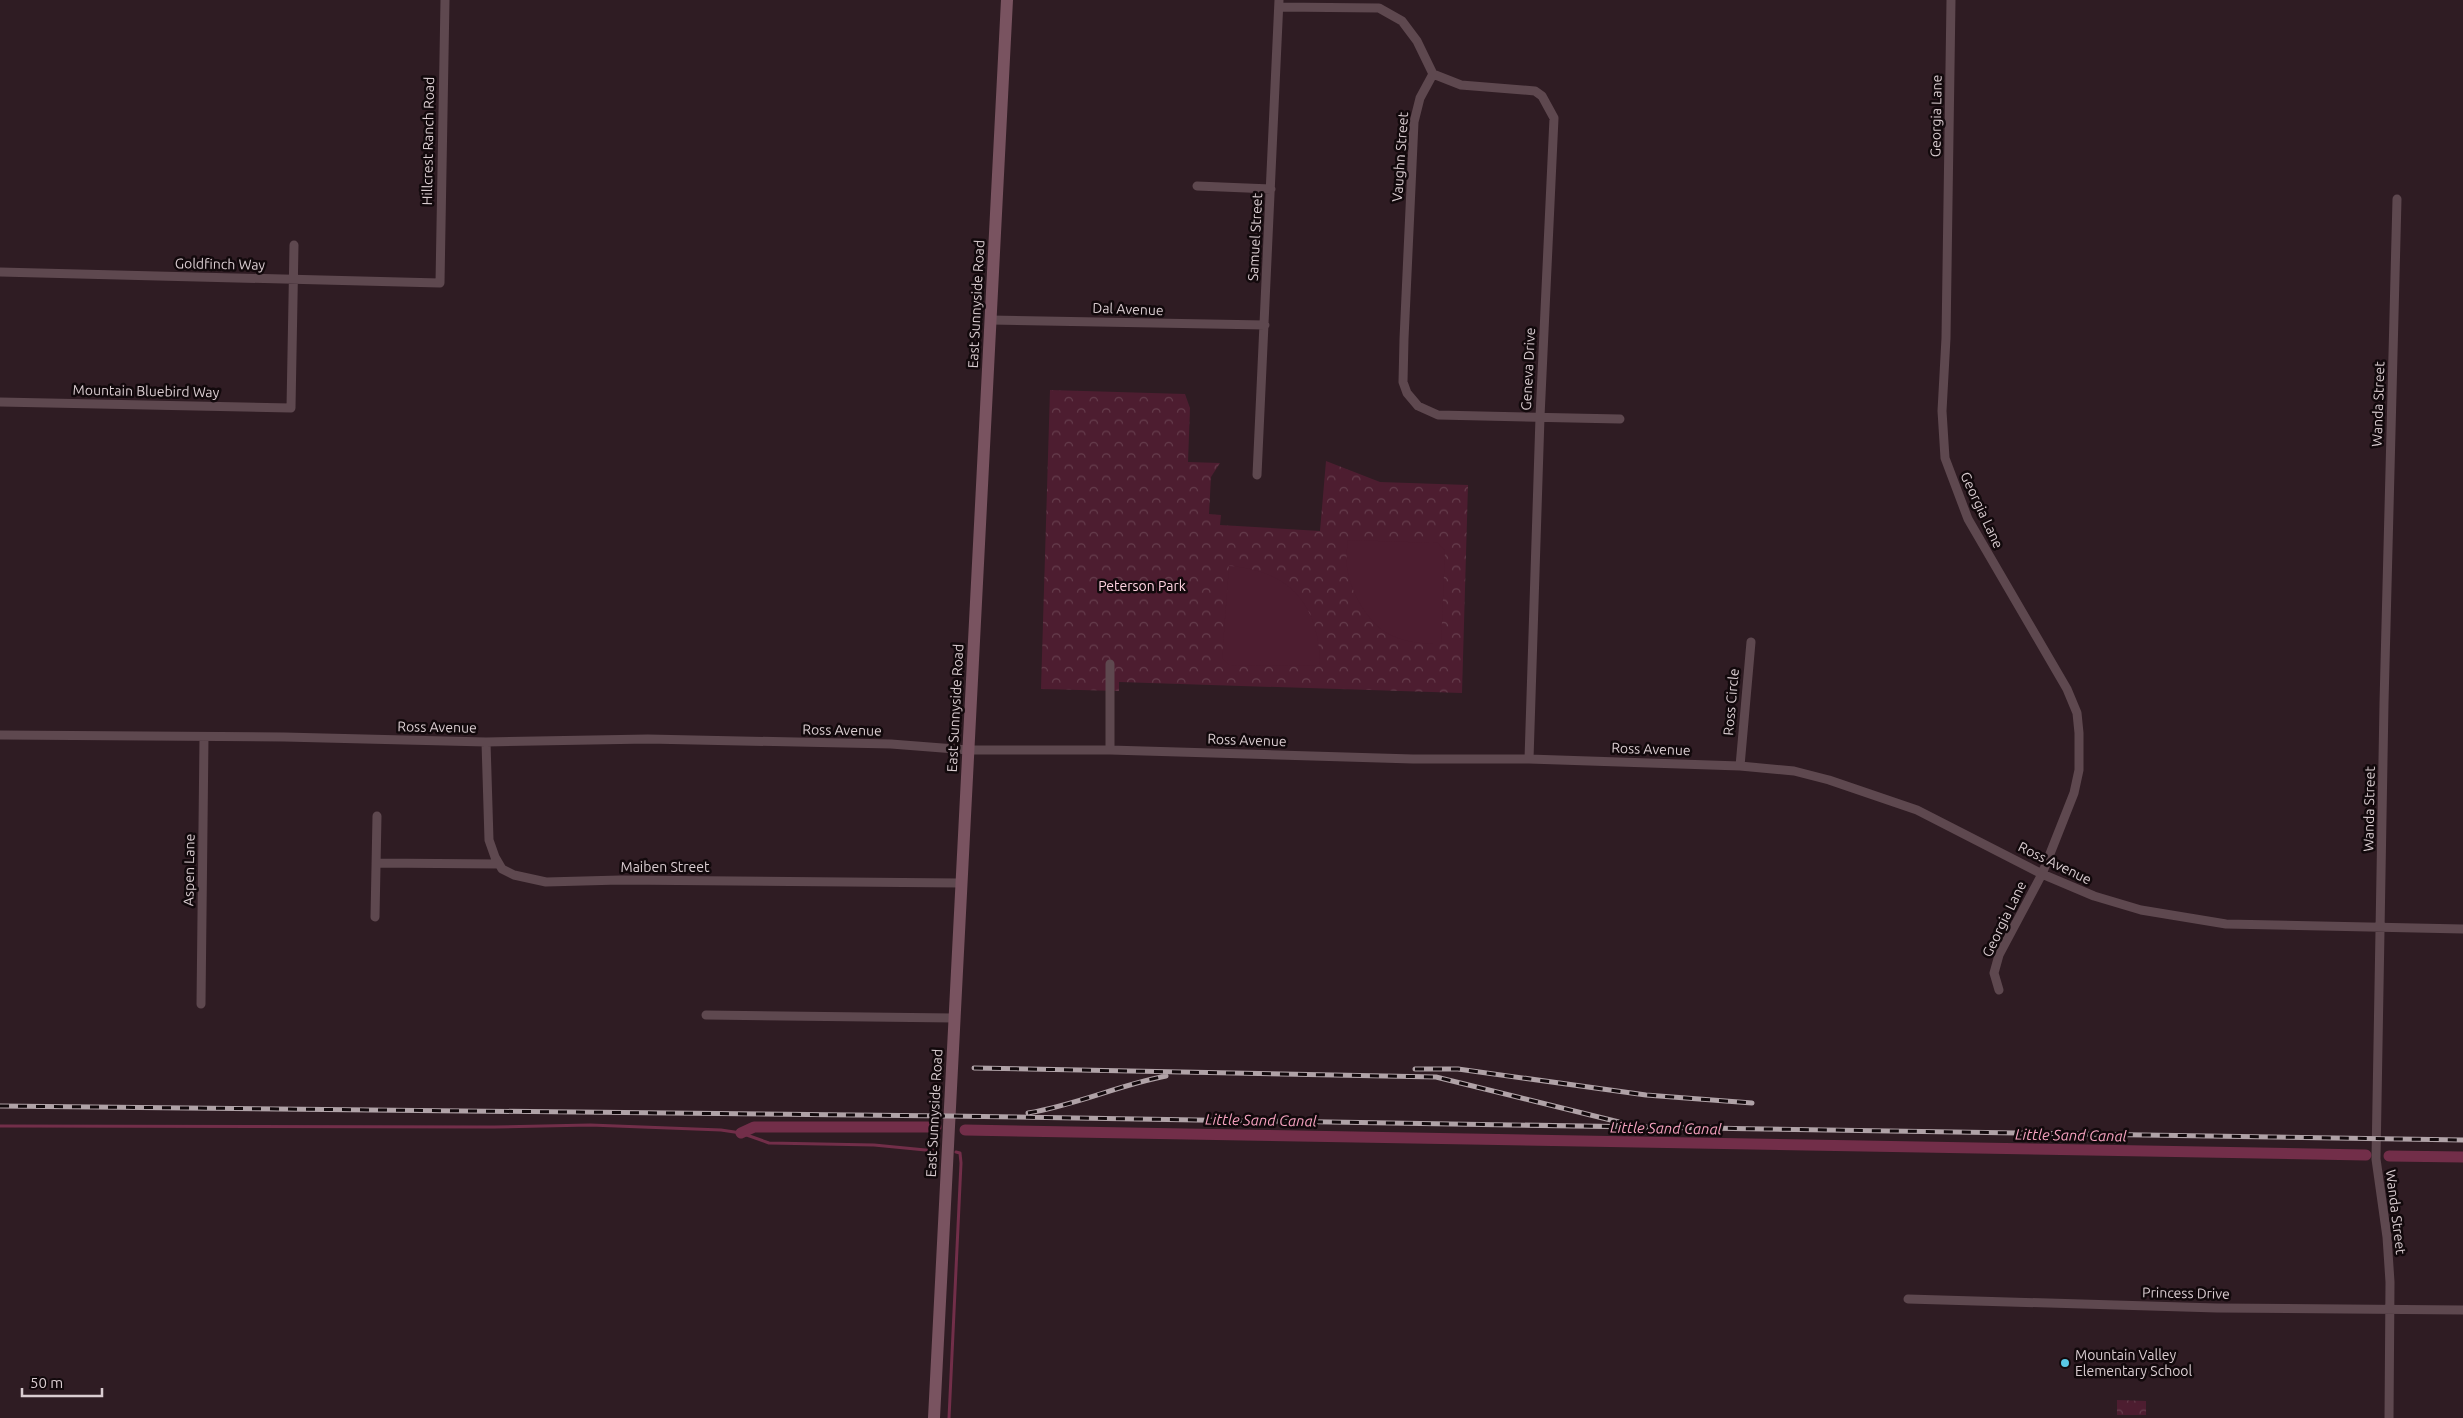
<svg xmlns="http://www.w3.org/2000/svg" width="2463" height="1418" viewBox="0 0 2463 1418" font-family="Ubuntu,sans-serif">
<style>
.park{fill:url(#park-crowns)}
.pitch{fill:#4d1d30}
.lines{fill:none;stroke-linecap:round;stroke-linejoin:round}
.stream{stroke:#722e49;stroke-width:3}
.canal{stroke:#722e49;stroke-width:11}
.street{stroke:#5e484f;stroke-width:9}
.secondary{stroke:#795360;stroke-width:12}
.rail-casing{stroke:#b0a2a7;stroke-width:5}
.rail{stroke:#12090c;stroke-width:3;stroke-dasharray:9;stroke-linecap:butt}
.poi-dot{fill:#59c8e5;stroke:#12090c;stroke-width:2}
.labels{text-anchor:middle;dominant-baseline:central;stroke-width:5;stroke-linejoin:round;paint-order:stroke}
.street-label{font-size:14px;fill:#dacdd1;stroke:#12090c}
.park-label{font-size:14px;fill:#ffd3e1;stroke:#12090c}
.poi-label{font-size:14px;fill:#dacdd1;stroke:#12090c;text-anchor:start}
.water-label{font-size:15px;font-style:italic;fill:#f6a2bf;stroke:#12090c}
</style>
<defs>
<pattern id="park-crowns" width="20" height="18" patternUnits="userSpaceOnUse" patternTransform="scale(1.25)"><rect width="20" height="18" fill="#4d1d30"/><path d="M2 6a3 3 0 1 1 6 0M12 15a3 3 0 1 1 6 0" fill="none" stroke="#663d4d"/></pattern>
</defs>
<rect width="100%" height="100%" fill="#2f1c23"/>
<path class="park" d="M1050,390L1185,394L1190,408L1188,462L1220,463L1211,477L1209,514L1221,515L1220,525L1320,531L1326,461L1380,482L1468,485L1462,693L1119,682V691L1041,689Z
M2117,1400L2146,1401V1415H2117Z"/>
<path class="pitch" d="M1348,540L1438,543L1445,551L1441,644C1422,644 1401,642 1385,632C1366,620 1349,588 1347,567C1346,558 1347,548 1348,540Z
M1229,566C1290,570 1320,606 1320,666L1229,665L1222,658Z"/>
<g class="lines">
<path class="stream" d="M0,1126L494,1127L590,1125L721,1130L741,1133L769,1143L874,1145L936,1151
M949,1418L961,1163L960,1153L956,1152"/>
<path class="canal" d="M965,1130L2366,1155
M741,1133L754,1127H936
M2389,1156L2463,1157"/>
<path class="street" d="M1951,0L1946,338L1942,411L1945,458L1968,519L2067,689L2077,713L2079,733V770L2074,793L2042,874L1999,955L1994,973L1999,990
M1279,7L1379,8L1402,21L1417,41L1433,74L1420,98L1414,122L1404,339L1403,382L1407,393L1418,406L1438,415L1620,419
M1433,74L1461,85L1535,91L1542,96L1554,118L1540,417L1529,759
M1197,186L1271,189
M0,272L440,283L445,0
M990,320L1265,325
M0,402L291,408L294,245
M1257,475L1279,0
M1110,664V750
M0,735L284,737L486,742L648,739L891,744L968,750H1110L1413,759H1529L1740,766L1794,771L1829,780L1917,810L2042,874L2094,896L2141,910L2226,924L2463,929
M486,742L489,840L495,857L502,869L514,875L546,882L620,880L960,883
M1740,766L1751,642
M376,863L499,864
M375,917L377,816
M201,1004L204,737
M706,1015L954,1018
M1908,1299L2217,1308L2463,1310
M2389,1418L2390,1282L2387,1237L2376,1159L2384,703L2397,199"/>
<path class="secondary" d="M934,1418L1007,0"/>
<g class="rail-casing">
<path id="rail" d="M974,1068L1436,1077L1623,1123
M1415,1069H1458L1646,1095L1752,1103
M0,1106L948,1116L2463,1140
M1028,1113C1076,1105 1119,1085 1166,1076"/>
</g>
<use href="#rail" class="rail"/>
</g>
<circle class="poi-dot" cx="2065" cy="1363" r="5"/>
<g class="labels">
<g class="street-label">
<text transform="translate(1936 116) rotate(-89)">Georgia Lane</text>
<text transform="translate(428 141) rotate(-89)">Hillcrest Ranch Road</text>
<text transform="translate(1400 157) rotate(-86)">Vaughn Street</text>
<text transform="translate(1255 237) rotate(-87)">Samuel Street</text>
<text transform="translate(220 264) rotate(1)">Goldfinch Way</text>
<text transform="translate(976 304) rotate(-87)">East Sunnyside Road</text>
<text transform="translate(1128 309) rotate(2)">Dal Avenue</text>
<text transform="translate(1528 369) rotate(-87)">Geneva Drive</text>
<text transform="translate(146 391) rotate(1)">Mountain Bluebird Way</text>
<text transform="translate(2378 404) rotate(-88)">Wanda Street</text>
<text transform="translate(1982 510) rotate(65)">Georgia Lane</text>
<text transform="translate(1731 702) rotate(-85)">Ross Circle</text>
<text transform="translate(955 708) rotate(-87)">East Sunnyside Road</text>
<text transform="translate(437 727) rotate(1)">Ross Avenue</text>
<text transform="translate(842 730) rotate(1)">Ross Avenue</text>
<text transform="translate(1247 740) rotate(2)">Ross Avenue</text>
<text transform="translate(1651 749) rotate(2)">Ross Avenue</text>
<text transform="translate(2369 809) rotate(-89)">Wanda Street</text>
<text transform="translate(2055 863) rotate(26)">Ross Avenue</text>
<text x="665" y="867">Maiben Street</text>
<text transform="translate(189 870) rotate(-89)">Aspen Lane</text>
<text transform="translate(2004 919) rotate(-64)">Georgia Lane</text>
<text transform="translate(934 1113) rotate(-87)">East Sunnyside Road</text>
<text transform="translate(2396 1212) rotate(83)">Wanda Street</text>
<text transform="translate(2186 1293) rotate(1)">Princess Drive</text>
</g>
<g class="park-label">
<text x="1142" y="586">Peterson Park</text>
</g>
<g class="poi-label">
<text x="2075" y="1355">Mountain Valley<tspan x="2075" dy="16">Elementary School</tspan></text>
</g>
<g class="water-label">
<text transform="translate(1261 1120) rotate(1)">Little Sand Canal</text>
<text transform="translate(1666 1128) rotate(1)">Little Sand Canal</text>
<text transform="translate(2071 1135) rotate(1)">Little Sand Canal</text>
</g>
</g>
<path d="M22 1388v8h80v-8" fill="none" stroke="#dacdd1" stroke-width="2.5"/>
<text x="30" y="1388" font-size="15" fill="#dacdd1" stroke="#12090c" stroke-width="4" paint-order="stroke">50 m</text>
</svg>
